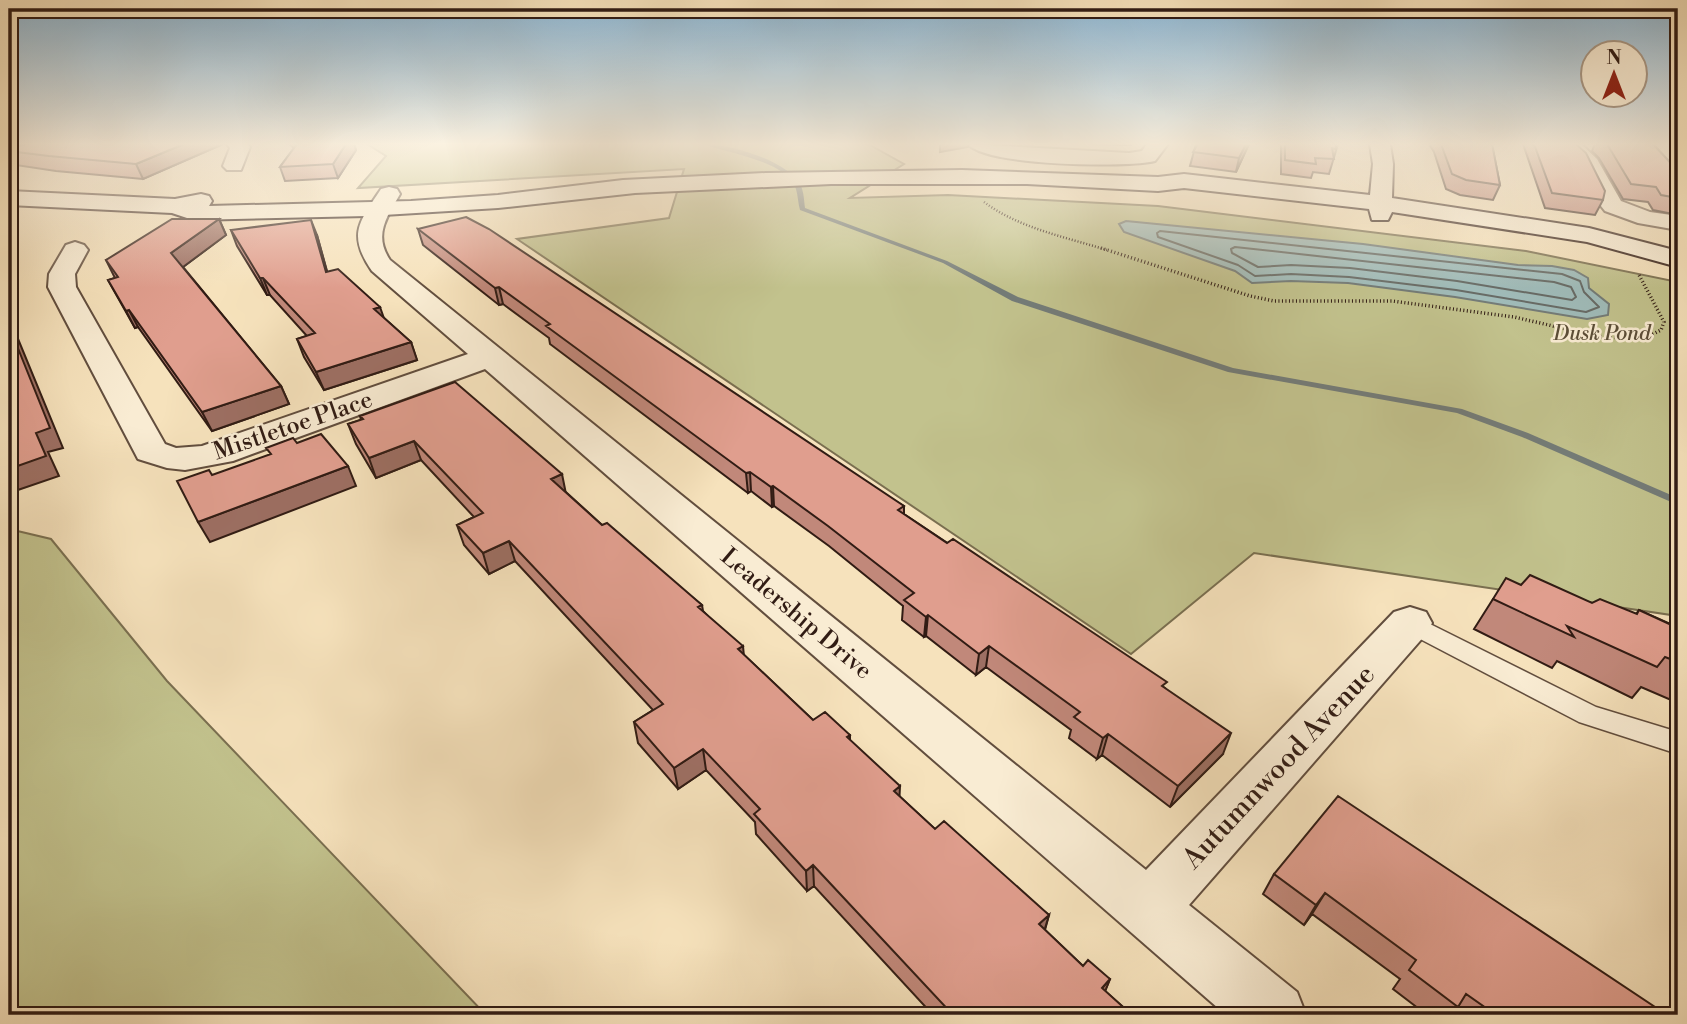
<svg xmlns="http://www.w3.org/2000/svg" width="1687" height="1024" viewBox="0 0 1687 1024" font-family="'Libre Bodoni',serif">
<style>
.green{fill:#c2c28d;stroke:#7a6f50;stroke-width:2}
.water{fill:#a0bcba;stroke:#747c78;stroke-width:2}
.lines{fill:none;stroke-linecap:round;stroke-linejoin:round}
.shore{stroke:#686c67;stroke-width:2}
.stream{fill:#747c78;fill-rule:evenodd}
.lane-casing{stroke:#624e3e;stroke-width:3}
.street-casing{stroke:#624e3e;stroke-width:4}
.secondary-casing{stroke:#311c14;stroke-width:4}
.path-far1{stroke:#311c14;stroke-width:2.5;stroke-dasharray:1 2;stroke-linecap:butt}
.path{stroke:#311c14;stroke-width:3.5;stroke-dasharray:1 2.5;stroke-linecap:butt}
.lane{fill:#f9ecd3;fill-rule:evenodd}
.street{fill:#f9ecd3;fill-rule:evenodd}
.secondary{fill:#f9ecd3;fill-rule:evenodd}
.wall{fill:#c1887a;stroke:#311c14;stroke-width:2}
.shaded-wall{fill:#9d6f63;stroke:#311c14;stroke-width:2}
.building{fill:#e09e8e;stroke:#311c14;stroke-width:2}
.labels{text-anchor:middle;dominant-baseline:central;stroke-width:5;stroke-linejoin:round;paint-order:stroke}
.far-park-label{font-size:21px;font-style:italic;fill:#5c4e38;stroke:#f9ecd3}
.street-label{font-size:24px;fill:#311c14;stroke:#f9ecd3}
.near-street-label{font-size:28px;fill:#311c14;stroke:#f9ecd3}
</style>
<rect width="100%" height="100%" fill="#f6e2bc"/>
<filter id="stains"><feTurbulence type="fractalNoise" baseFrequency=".00286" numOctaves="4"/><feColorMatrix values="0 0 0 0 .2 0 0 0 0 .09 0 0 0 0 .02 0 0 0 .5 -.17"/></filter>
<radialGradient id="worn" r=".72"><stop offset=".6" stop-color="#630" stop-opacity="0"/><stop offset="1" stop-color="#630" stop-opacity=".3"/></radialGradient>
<path class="green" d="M367,144H868L904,164L850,198L948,195L1158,206L1526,251L1678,282V616L1254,553L1131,654L517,239L669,218L684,169L358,188L386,156Z
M9,529L51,539L167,681L486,1015H9Z"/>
<path class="water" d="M1126,221L1363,244L1518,265L1552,266L1574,270L1588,278L1589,288L1609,304L1608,315L1587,319L1455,297L1348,283L1291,281L1252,283L1235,271L1124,232L1119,224Z"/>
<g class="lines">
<path class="shore" d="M1160,231L1562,274L1580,281L1584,292L1599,307L1586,312L1456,290L1349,277L1291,274L1255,276L1238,265L1158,237L1157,233Z
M1235,247L1554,282L1571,287L1576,297L1572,300L1457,281L1350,268L1291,265L1258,267L1232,253L1231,249Z"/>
<path class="stream" d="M704,144C730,144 789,161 801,186C804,193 804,201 805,208L947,261L1018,297L1233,368L1462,409L1528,433L1678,498V505L1522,437L1457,413L1228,372L1012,301L943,263L800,210C798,203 798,196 796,189C786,160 728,154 704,144Z"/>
<g class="lane-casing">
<path id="lane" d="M1410,614L1596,707L1678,732V754L1579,722L1401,629L1398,623L1401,617Z"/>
</g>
<g class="street-casing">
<path id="street" d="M227,144H248L250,147L241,170H227L223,166L230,148Z
M968,144L1129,153L1142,151L1147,144H1168L1155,161C1127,168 986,166 968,144Z
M1558,144H1581L1597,159L1621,201L1650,212L1678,216V230L1638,223L1605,211L1597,201L1581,166Z
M389,187L397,189L400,194C387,217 373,235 390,260L1146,870L1394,612L1410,607L1426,612L1432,623L1426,634L1189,905L1297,992L1306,1015H1226L485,369L233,461L185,470L167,468L138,459L48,287L49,274L66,245L75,242L84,245L88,250L75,274L76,287L165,444L176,448L202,446L468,354L372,271C347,235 359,222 381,189Z"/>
</g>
<g class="secondary-casing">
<path id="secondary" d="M1370,144H1390L1393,164L1392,198L1589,228L1678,251V267L1587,242L1392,212L1388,220H1372L1369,209L1184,188L1158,191L1027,184H831L635,193L498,208L367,216L193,220L172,213L9,205V191L175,199L201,194L209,196L212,201L209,206L411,201L498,195L623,180L766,173L962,170L1158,177L1184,174L1370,195L1373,164Z"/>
</g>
<path class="path-far1" d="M984,202C1019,228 1065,237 1107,250"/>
<path class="path" d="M1101,248L1250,296L1274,301H1392L1514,317L1605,338L1649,336L1661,330L1664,322L1638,273"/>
<use href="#lane" class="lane"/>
<use href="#street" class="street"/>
<use href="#secondary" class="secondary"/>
</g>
<path class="wall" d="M26,144H223L143,179L56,171L9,164V149Z
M289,144H354L356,150L338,178L285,181L280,167L294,148Z
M1087,144H1132L1131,145Z
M1196,144H1249L1236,172L1190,166Z
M1281,144H1338L1329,174L1313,172L1311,178L1281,174Z
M1429,144H1492L1500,185L1493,200L1460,195L1446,189L1434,152Z
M1523,144H1576L1603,200L1595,215L1545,208Z
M1595,144H1653L1678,171V215L1653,210L1648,202L1623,199L1599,158L1592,151Z
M219,219L226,235L183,267L281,386L289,404L212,431L138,327L135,328L108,280L115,278L106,260Z
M418,229L904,506V514L1165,688L1223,754L1170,807L1102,755L1097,759L1069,738L1071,730L986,667L976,675L926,636L924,637L902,620L903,606L829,546L774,506L772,507L751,491L748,493L550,344L549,338L503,304L499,305L423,245Z
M231,230L317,235L327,272L383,317L411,342L417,360L324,390L304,357L297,339L307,336L270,295H267L237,246Z
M360,416L566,492L602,525L702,605L703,611L744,655L813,720L850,735V741L899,796L935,829L1049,915L1045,930L1083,966L1110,979L1105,991L1132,1015H933L814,886L807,891L756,834L755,822L706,770L678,789L638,743L634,722L653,710L515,561L489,574L464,545L457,525L474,517L421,460L376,478L356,444L348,424L361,420Z
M1521,585L1636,614L1639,610L1677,627L1678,626V703L1641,687L1632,698L1557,661L1552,668L1474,629L1493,599Z
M1274,874L1667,1015H1427L1393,989L1400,979L1312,914L1304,925L1263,894Z"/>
<path class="shaded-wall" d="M184,144H223L143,179L136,164Z
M346,144H354L356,150L338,178L333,164Z
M940,144H968V147L940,152Z
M1246,144H1249L1236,172L1239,158Z
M219,219L226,235L179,270L171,253Z
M311,220L317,235L332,289L326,272Z
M260,278H263L270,295H267Z
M499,287L503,304L499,305L495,288Z
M380,307L386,324L374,309Z
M129,310L138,327L135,328L126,311Z
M9,317L63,448L48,452L59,476L9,493V469L36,433L9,326Z
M411,342L417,360L324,390L316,372Z
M281,386L289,404L212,431L202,412Z
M414,441L421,460L376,478L369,458Z
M348,466L356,486L210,542L198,522Z
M750,472L751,491L748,493L746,473Z
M562,474L566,494L551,479Z
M773,486L774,506L772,507L771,487Z
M509,541L515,561L489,574L483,553Z
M928,615L926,636L924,637L926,617Z
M743,646L745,667L738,649Z
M989,646L986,667L976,675L979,654Z
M1231,733L1223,754L1170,807L1178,786Z
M1108,734L1102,755L1097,759L1103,738Z
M703,749L706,770L678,789L674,768Z
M900,786L899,807L894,791Z
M813,865L814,886L807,891L806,871Z
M1325,893L1312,914L1304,925L1316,905Z
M1049,915L1043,935L1039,924Z
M1110,979L1102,999V988Z"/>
<path class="building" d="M26,144H184L136,164L49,156L9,151V149Z
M297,144H346L333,164L280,167Z
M1198,144H1246L1239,158L1193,152Z
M1285,144H1336V149L1332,148L1334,159L1315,158L1316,164L1285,160Z
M1441,144H1492L1500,185L1466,180L1452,174Z
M1534,144H1576L1586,153L1605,191L1603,200L1552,193Z
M1607,144H1653L1678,171V198L1661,195L1656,187L1631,184Z
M466,217L489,229L904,506L898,510L947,543L953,539L1167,682L1162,686L1231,733L1178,786L1108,734L1103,738L1074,717L1080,712L989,646L979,654L928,615L926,617L904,600L914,593L828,526L773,486L771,487L750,472L746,473L546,326L550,324L499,287L495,288L418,229Z
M172,219H219L171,253L281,386L202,412L129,310L126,311L108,280L118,277L106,260Z
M311,220L326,272L338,269L380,307L374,309L411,342L316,372L297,339L315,333L263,278H260L231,230Z
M9,326L50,428L36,433L46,456L9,469Z
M455,382L562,474L551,479L602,525L607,523L702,605L698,607L743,646L738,649L813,720L825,712L850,735L847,737L900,786L894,791L935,829L944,821L1049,915L1039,924L1083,966L1088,960L1110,979L1102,988L1132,1015H953L813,865L806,871L754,814L760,809L703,749L674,768L634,722L663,704L509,541L483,553L457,525L483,513L414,441L369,458L348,424L363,419L360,416Z
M321,434L348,466L198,522L177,481L209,470L212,475L271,454L266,448L293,438L297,443Z
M1530,575L1592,603L1600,599L1637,614L1639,610L1678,628V662L1665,657L1657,667L1567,626L1574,637L1493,599L1506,578L1521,585Z
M1338,796L1667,1015H1496L1466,994L1458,1007L1409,970L1416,960L1325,893L1316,905L1274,874Z"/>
<linearGradient id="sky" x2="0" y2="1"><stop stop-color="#8bb7d6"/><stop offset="0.5" stop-color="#fbf2e1"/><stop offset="1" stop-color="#fbf2e1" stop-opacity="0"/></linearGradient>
<rect width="1687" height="288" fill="url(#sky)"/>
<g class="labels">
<g class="far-park-label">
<text x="1602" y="334">Dusk Pond</text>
</g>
<g class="street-label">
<text transform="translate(293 426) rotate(-19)">Mistletoe Place</text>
<text transform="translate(796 614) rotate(40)">Leadership Drive</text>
</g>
<g class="near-street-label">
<text transform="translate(1279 767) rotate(-47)">Autumnwood Avenue</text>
</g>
</g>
<rect width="1687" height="1024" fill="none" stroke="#f6e2bc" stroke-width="35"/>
<rect x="10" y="10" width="1666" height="1003" fill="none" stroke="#311c14" stroke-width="3.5"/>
<rect x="18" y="18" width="1652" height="989" fill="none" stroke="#311c14" stroke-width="2"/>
<g transform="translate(1614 74)"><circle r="33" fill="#f9ecd3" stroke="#a99987" stroke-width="2"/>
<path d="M0-5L12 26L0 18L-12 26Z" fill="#8f2418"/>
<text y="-10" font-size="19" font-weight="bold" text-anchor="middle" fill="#311c14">N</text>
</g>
<rect width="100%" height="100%" filter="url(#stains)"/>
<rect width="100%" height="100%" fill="url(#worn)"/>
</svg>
